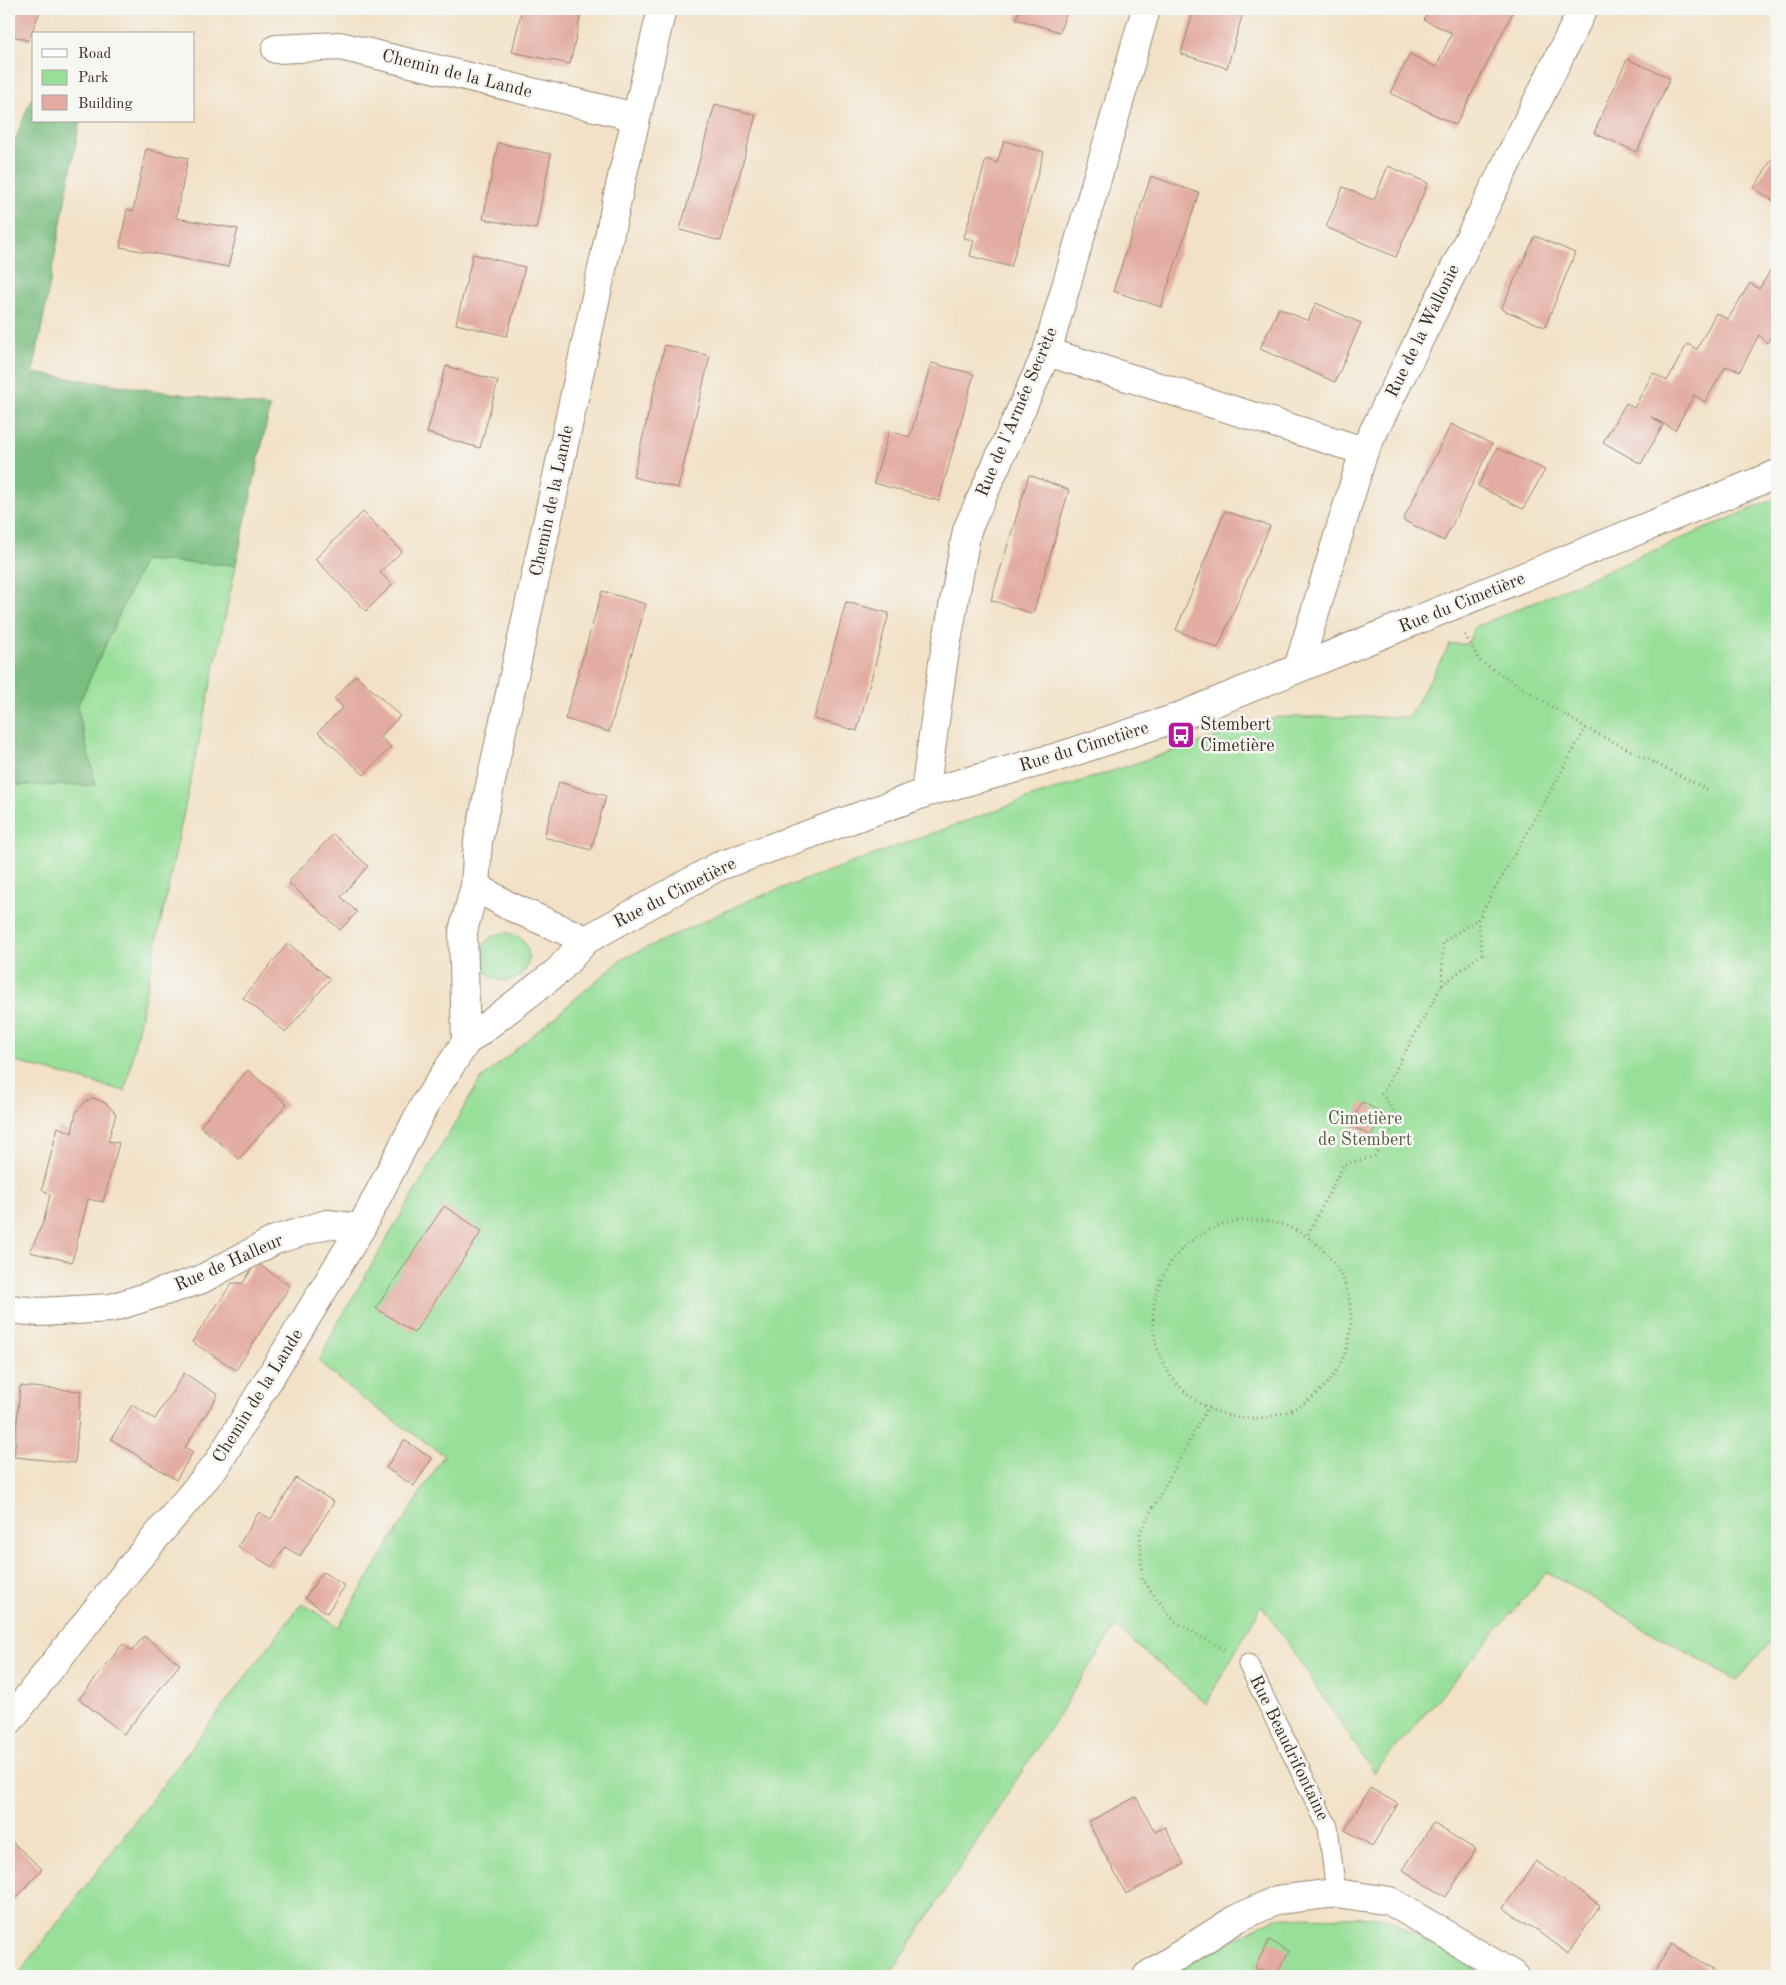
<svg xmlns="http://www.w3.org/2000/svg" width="1786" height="1985" viewBox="0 0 1786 1985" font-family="'Old Standard TT',serif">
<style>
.green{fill:#98df99;stroke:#6a845c}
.forest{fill:#7abe81;stroke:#5a7450}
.building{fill:#e3aca2}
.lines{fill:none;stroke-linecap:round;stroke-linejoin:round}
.lane-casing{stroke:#968672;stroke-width:21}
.street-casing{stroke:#968672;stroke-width:30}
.path{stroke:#968672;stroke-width:3;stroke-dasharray:1 4;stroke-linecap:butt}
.lane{stroke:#fff;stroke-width:19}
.street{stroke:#fff;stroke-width:28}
.labels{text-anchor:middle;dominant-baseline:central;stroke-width:5;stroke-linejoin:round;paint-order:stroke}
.street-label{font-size:18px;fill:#3b2a1e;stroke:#f6f6f2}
.poi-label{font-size:18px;fill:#3b2a1e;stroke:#f6f6f2;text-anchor:start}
.park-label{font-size:18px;fill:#52573d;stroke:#f6f6f2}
</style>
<rect width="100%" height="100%" fill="#f6f6f2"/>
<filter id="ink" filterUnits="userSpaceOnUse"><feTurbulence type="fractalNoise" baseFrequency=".02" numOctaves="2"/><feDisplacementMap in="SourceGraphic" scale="10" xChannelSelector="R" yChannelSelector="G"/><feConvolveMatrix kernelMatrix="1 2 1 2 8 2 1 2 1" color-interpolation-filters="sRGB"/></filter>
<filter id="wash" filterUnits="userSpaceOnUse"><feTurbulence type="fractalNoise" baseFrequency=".0096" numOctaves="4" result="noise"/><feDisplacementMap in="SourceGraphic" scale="20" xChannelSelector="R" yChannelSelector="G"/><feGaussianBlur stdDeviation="1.12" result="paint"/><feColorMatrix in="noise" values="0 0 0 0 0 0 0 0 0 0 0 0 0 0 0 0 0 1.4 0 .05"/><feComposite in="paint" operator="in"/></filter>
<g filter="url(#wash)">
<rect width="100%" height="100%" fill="#f2e1c6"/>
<path class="green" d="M1777,498V1634L1737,1681L1547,1572L1374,1773L1262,1605L1206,1703L1115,1627L890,1976H17L302,1603L338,1627L444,1455L359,1396L319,1362L336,1326L480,1080L622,959L750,900L1032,797L1278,717H1409L1450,644H1468L1473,628Z
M144,560L236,565L125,1091L9,1060V785H96L77,707Z
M481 957a24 24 0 1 1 48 0a24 24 0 1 1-48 0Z
M1276,1917L1387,1918L1488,1976H1167Z"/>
<path class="forest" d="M31,99L34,100V121H80L33,373L270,407L236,565L144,560L77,707L96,785H9V156Z"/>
<g id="blocks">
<path class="building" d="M9,9H41L28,41L9,34Z
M522,9H582L570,64L512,52Z
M756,9H784L782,16Z
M1020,9H1067L1060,32L1016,19Z
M1194,9H1244L1227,68L1181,54Z
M1429,9H1507L1513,12L1456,125L1390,93L1410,54L1436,67L1452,33L1424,20Z
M1627,59L1670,78L1637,152L1594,133Z
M715,104L756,115L721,241L680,230Z
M1004,141L1044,152L1011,267L970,256L974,240L964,238L986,159L997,163Z
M498,143L551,154L536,229L483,219Z
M146,149L188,158L176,218L238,229L228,267L120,247L127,209L133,211Z
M1775,154L1777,156V203L1754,188Z
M1388,166L1428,183L1396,257L1326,227L1343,187L1374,200Z
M1151,176L1199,193L1161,307L1113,291Z
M1535,236L1575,253L1545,327L1501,309Z
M473,254L525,267L507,336L456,324Z
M1777,260V326L1767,343L1759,335L1740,371L1726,366L1705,402L1694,395L1675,430L1651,417L1663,425L1641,464L1603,442L1626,403L1634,408L1653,373L1667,381L1687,344L1697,349L1716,313L1728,319L1750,283L1759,289Z
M1316,303L1361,323L1335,382L1260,349L1279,308L1308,321Z
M665,345L710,356L678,488L633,477Z
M931,363L974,374L939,501L874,483L889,431L910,437Z
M446,366L498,381L480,448L427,433Z
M1451,424L1492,444L1444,541L1403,520Z
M1497,448L1545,470L1523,509L1478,486Z
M1029,475L1069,490L1033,614L991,600Z
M1225,511L1270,526L1218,648L1176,630Z
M363,512L402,551L380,572L392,585L366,611L315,559Z
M602,591L646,604L609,732L565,719Z
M846,602L889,613L857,731L814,719Z
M356,675L400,716L380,737L391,747L364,775L318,732L343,707L334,699Z
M559,782L606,796L591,850L544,837Z
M333,834L368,866L341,897L357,912L340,930L288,882Z
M288,943L330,979L286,1032L243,998Z
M248,1070L287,1104L239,1159L200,1126Z
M94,1098L107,1104L116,1114L108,1141L119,1143L103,1202L88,1199L72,1262L30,1252L44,1220L50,1195L42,1189L58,1127L72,1133L76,1112L86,1101Z
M1362,1102L1383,1113L1371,1136L1350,1125Z
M444,1206L482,1231L414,1333L376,1308Z
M256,1262L290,1286L236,1370L192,1342L232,1283H243Z
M184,1373L218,1395L185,1447L193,1452L176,1480L111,1439L132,1405L155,1419Z
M20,1386L81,1391L75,1463L14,1457Z
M404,1440L432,1458L414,1486L386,1468Z
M296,1478L334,1502L300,1556L285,1547L272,1567L238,1546L259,1512L271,1519Z
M323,1572L345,1586L327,1613L305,1598Z
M144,1636L180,1664L124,1734L79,1699L123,1644L132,1651Z
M1370,1788L1398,1804L1372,1846L1345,1830Z
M1136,1797L1155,1832L1165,1827L1184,1864L1126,1894L1088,1822Z
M1433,1823L1476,1850L1446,1897L1403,1870Z
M9,1839L42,1869L9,1906Z
M1536,1861L1600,1905L1569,1953L1503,1908Z
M1269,1940L1289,1951L1276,1976L1255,1968Z
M1672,1944L1704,1965L1722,1976H1651Z"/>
</g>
</g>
<g filter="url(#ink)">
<use href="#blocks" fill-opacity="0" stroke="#968672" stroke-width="1"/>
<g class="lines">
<g class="lane-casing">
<path id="lane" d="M1248,1664L1328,1827L1336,1893"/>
</g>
<g class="street-casing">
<path id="street" d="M276,49L340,46L636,117
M1047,352L1364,451
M1298,668L1364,451L1583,9
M925,793L943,663L967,530L1047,352L1146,9
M475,886L507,905L586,940
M466,1042L463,931L475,886L478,841L620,186L662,9
M9,1309L40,1312L111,1308L200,1280L275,1240L327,1224L361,1228
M9,1721L115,1586L217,1464L361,1228L425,1104L466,1042L558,971L586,940L717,867L925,793L1061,756L1176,718L1777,474
M1147,1976L1236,1919L1277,1900L1336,1893L1390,1901L1515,1976"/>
</g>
<path class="path" d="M1465,635L1480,661L1586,728L1710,791
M1442,985L1482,954L1478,919L1586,728
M1153 1319a99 99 0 1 1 198 0a99 99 0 1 1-198 0Z
M1308,1234L1344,1164L1374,1157L1399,1120L1382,1094L1442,985L1443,942L1478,919
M1206,1410L1140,1532L1142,1579L1174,1621L1224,1650"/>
<use href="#lane" class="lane"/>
<use href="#street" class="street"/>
</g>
</g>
<defs>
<g id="bus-square" transform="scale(1.4375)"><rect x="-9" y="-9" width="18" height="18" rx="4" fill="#b5179e" stroke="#f6f6f2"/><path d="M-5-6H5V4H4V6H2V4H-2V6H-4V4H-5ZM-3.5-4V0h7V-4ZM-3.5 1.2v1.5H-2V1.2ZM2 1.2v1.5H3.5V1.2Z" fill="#fff"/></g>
</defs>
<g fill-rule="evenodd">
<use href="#bus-square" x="1181" y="735"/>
</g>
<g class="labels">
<g class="street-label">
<text transform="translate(457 74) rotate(14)">Chemin de la Lande</text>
<text transform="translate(1423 331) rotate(-64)">Rue de la Wallonie</text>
<text transform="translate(1017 412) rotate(-67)">Rue de l'Armée Secrète</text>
<text transform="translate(552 501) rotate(-78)">Chemin de la Lande</text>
<text transform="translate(1462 603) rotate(-22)">Rue du Cimetière</text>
<text transform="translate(1084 747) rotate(-17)">Rue du Cimetière</text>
<text transform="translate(675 893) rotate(-27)">Rue du Cimetière</text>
<text transform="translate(229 1263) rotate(-24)">Rue de Halleur</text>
<text transform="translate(258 1396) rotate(-58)">Chemin de la Lande</text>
<text transform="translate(1289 1748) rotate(64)">Rue Beaudrifontaine</text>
</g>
<g class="poi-label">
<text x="1200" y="725">Stembert<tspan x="1200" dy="21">Cimetière</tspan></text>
</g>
<g class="park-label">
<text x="1365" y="1119">Cimetière<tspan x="1365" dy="21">de Stembert</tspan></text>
</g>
</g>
<rect width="1786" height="1985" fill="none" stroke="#f6f6f2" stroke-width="30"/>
<rect x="32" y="32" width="162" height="90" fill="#f6f6f2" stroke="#aba49d"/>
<rect x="42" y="49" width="25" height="8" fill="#ffffff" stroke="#aba49d"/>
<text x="78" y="58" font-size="15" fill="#3b2a1e">Road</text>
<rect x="42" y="70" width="25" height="15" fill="#98df99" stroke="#aba49d"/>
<text x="78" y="82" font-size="15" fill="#3b2a1e">Park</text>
<rect x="42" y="95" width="25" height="15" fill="#e3aca2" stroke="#aba49d"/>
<text x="78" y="108" font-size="15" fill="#3b2a1e">Building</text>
</svg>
